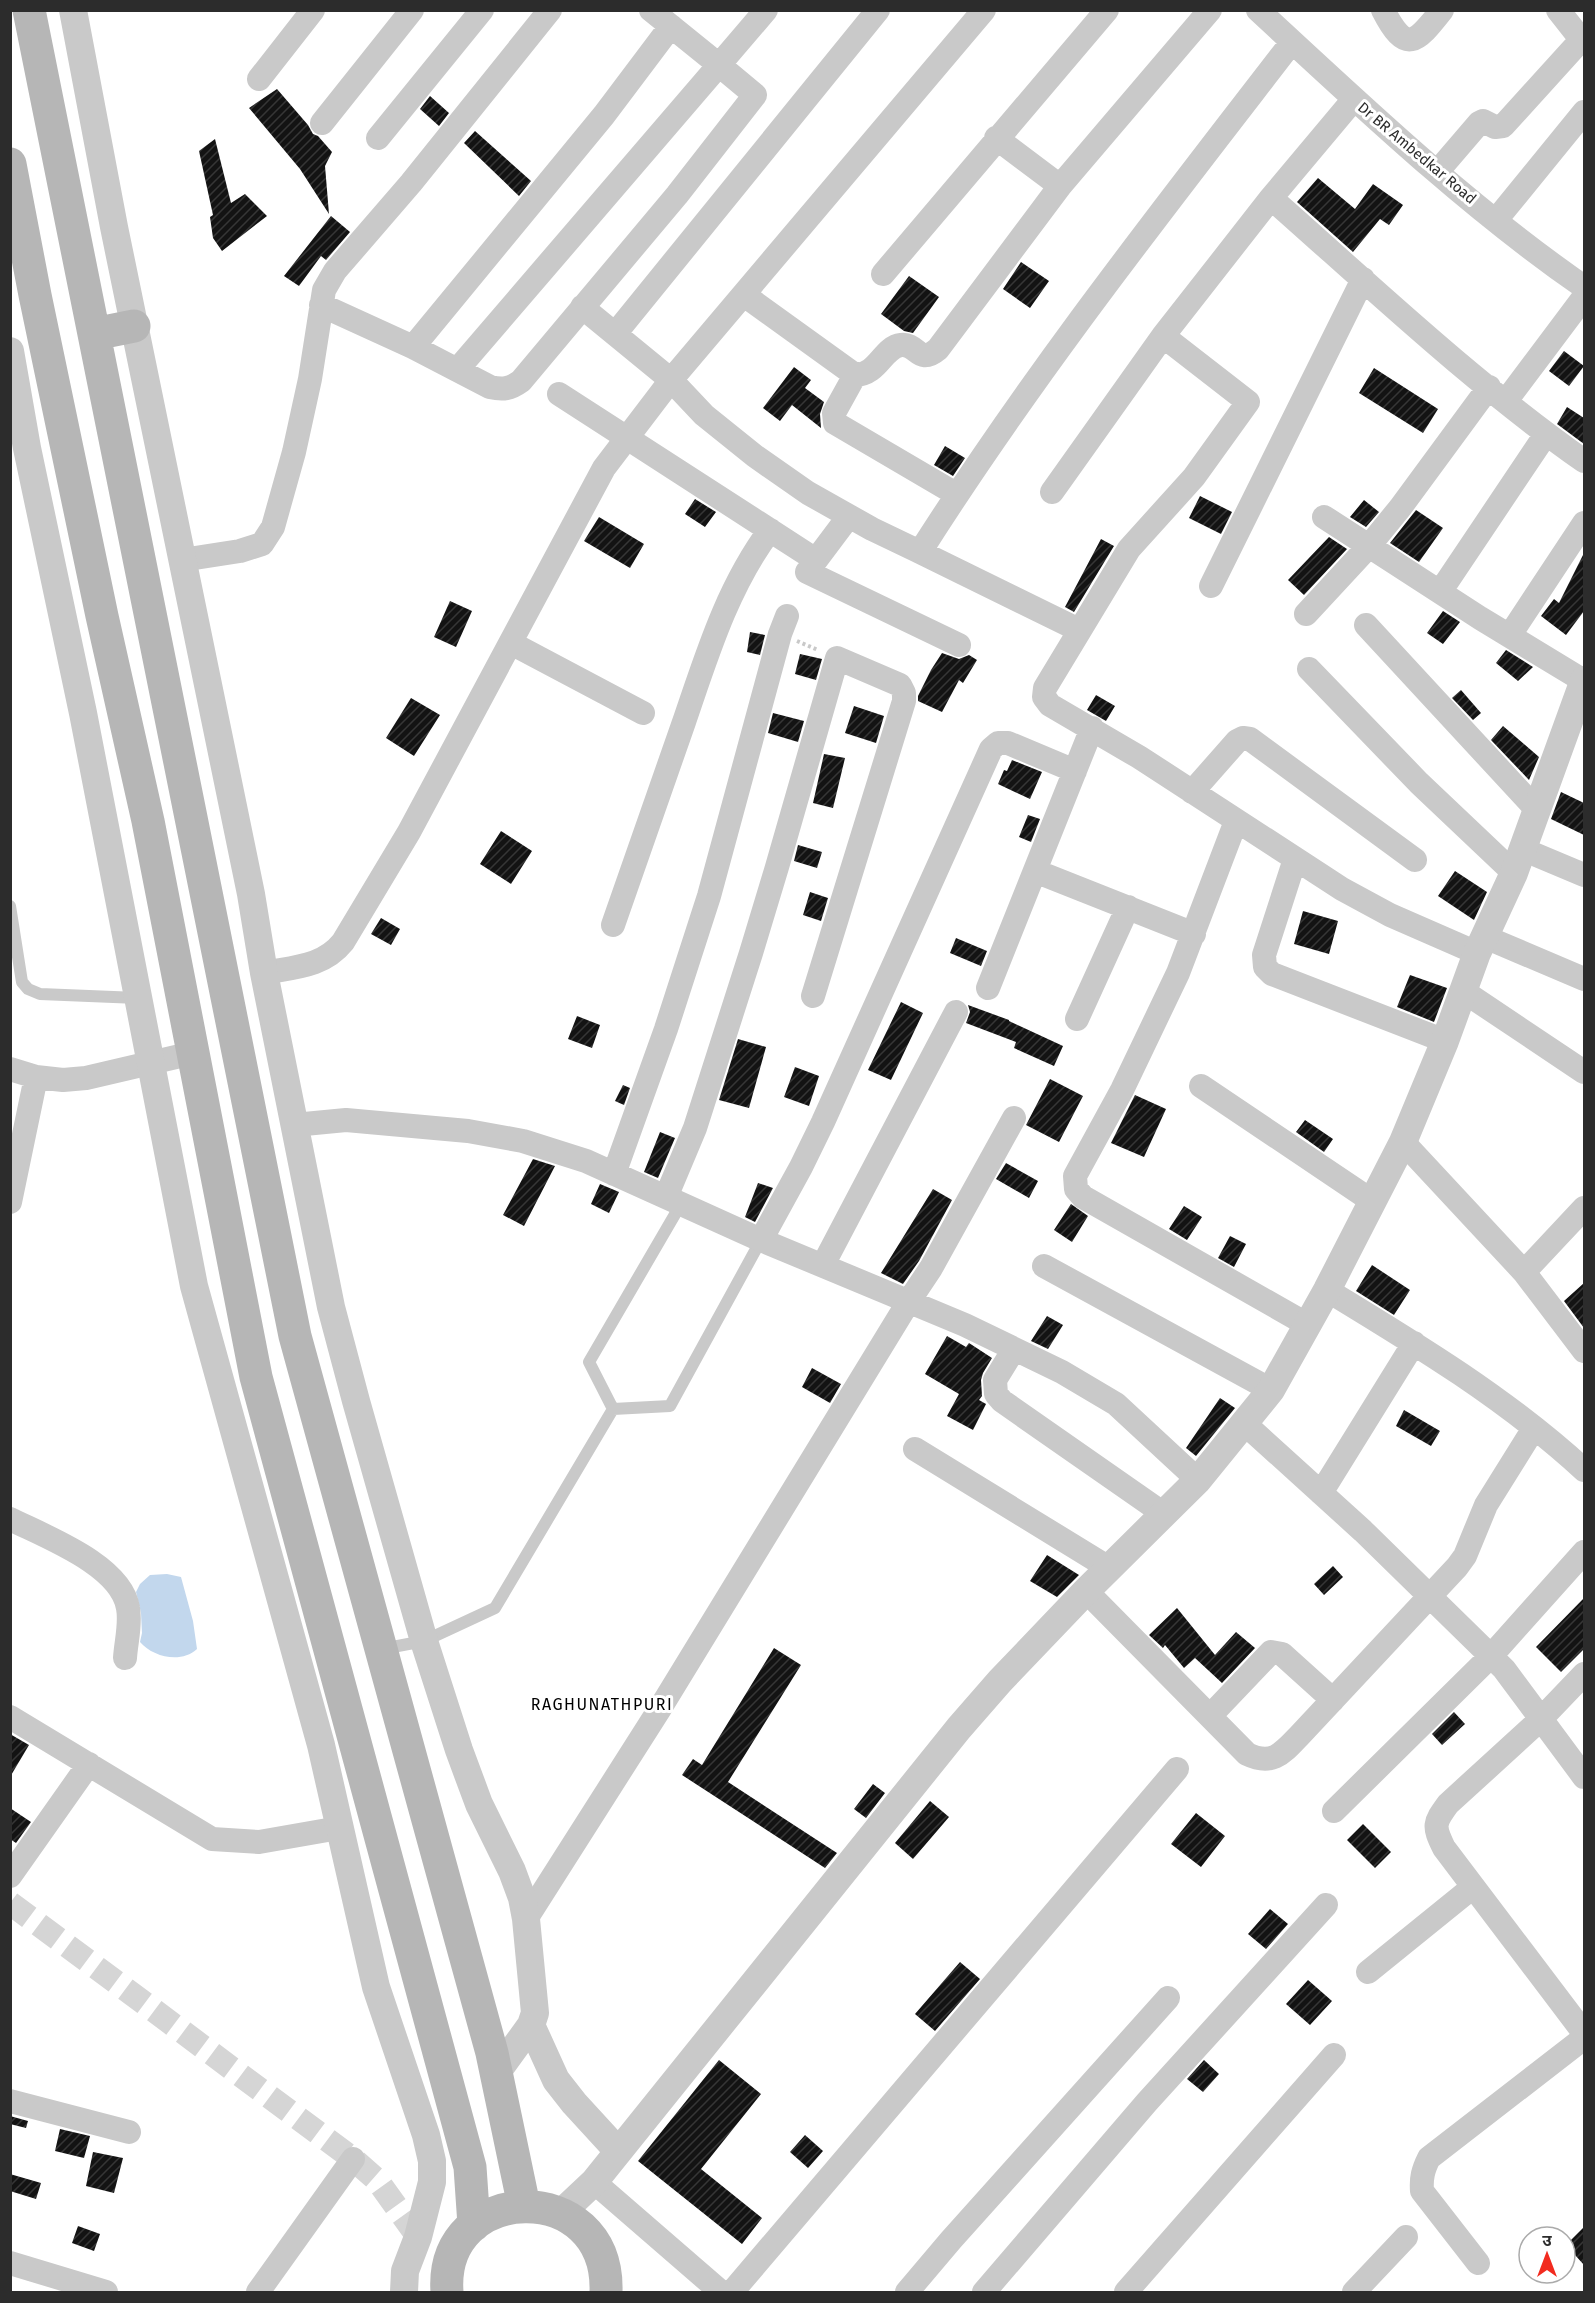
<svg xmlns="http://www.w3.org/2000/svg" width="1595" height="2303" viewBox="0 0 1595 2303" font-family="'Fira Sans','Noto Sans Devanagari',sans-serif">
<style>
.water{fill:#c2d7ed}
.building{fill:url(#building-hatch)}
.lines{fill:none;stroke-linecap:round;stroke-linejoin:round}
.minor-tunnel{stroke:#d5d5d5;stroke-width:24;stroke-dasharray:24 12;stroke-linecap:butt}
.path{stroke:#c9c9c9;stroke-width:4;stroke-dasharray:3 3;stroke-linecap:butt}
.service{stroke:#c9c9c9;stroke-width:12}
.minor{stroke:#c9c9c9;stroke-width:24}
.tertiary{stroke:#c9c9c9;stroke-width:28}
.secondary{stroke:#b6b6b6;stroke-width:33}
.labels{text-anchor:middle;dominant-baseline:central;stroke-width:6;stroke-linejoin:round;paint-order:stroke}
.street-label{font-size:15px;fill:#2c2c2c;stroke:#fff}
.neighbourhood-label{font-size:16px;letter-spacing:1.5px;fill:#000;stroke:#fff}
</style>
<defs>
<pattern id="building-hatch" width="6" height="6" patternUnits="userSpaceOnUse" patternTransform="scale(1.5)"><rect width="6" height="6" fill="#131313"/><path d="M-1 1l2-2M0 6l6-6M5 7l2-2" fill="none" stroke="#363636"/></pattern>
</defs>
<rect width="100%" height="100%" fill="#fff"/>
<path class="water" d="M167,1574L181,1577L193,1621L197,1649C181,1664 153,1657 140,1642L142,1633L141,1613L136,1592L140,1584L150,1575Z"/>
<path class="building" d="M277,89L308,125L313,134L318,136L332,152L325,166L329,214L300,169L249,108Z
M430,96L449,113L439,126L420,109Z
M475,131L531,181L519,196L464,143Z
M215,139L231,203L245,194L267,216L222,251L213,238L210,217L213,215L199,151Z
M1318,178L1355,209L1373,184L1403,205L1389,225L1380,219L1353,252L1297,202Z
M331,216L350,232L326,260L321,256L299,286L284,276Z
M1021,262L1049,281L1030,308L1003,289Z
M909,276L939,297L913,333L904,331L881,314Z
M1564,351L1584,366L1569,386L1549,371Z
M794,367L811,380L805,388L824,402L820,414L821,428L792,405L780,421L763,408Z
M1374,368L1438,409L1423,433L1359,393Z
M1567,407L1584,418V444L1557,424Z
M945,446L965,458L953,476L934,465Z
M1200,496L1232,512L1221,534L1189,518Z
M695,499L716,512L705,527L685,514Z
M1364,500L1379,512L1366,527L1350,517Z
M1416,510L1443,528L1419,562L1390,543Z
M599,517L644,544L630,568L584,541Z
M1329,537L1347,549L1304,595L1288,580Z
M1101,539L1114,546L1074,612L1065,607Z
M1584,553V611L1566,635L1541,616L1554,599L1559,603Z
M450,601L472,611L456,647L434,637Z
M1443,611L1460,622L1443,644L1427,633Z
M750,632L765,635L760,655L747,652Z
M1506,650L1533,667L1518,681L1496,663Z
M942,653L959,659L969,655L977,660L963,683L959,680L942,712L918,701V696L931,670Z
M800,654L822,659L816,680L795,674Z
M1461,690L1481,713L1473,720L1452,698Z
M1096,695L1115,706L1106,721L1087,710Z
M411,698L440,715L414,756L386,738Z
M854,706L884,716L876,743L845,733Z
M773,713L804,721L798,742L768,733Z
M1503,726L1539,757L1529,780L1491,740Z
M824,754L845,758L833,808L813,803Z
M1012,760L1042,772L1030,799L998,784L1004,770L1007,771Z
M1561,792L1584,803V835L1551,819Z
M1028,815L1040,819L1031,842L1019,837Z
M501,831L532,851L511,884L480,864Z
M798,845L822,852L817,868L794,861Z
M1455,871L1487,892L1474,920L1438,896Z
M810,892L828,898L821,921L803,915Z
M1303,911L1338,921L1329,954L1294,944Z
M381,918L400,929L391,945L371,934Z
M956,938L987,951L981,966L950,953Z
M1410,975L1447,988L1434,1022L1397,1007Z
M901,1002L923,1013L891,1080L868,1070Z
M968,1005L1009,1020V1021L1063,1046L1054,1066L1014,1048L1016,1042L966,1023L970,1012Z
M577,1016L600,1025L592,1048L568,1039Z
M738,1039L766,1047L749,1108L719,1100Z
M795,1067L819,1076L809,1106L784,1097Z
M1050,1079L1083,1096L1059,1142L1026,1125Z
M623,1085L630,1088L624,1105L615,1101Z
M1135,1095L1166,1109L1144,1157L1111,1143Z
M1305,1120L1333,1139L1324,1152L1296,1132Z
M660,1132L675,1138L658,1178L644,1172Z
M533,1159L555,1166L524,1226L503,1215Z
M1006,1163L1038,1181L1029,1198L996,1179Z
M758,1183L773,1188L755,1222L745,1217Z
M600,1184L619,1192L609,1213L591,1204Z
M933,1189L952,1200L919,1261L903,1284L881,1273Z
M1071,1204L1088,1216L1072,1242L1054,1230Z
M1184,1206L1202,1217L1187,1240L1169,1229Z
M1230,1236L1246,1244L1234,1267L1218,1258Z
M1372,1265L1410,1290L1394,1315L1356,1291Z
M1584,1283V1328L1564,1301Z
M1047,1316L1063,1325L1048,1349L1031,1341Z
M947,1336L966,1347L969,1343L992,1358L983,1373L981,1380L982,1396L979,1400L986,1404L973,1430L947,1416L959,1394L925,1374Z
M812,1368L841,1384L830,1403L802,1387Z
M1220,1398L1235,1408L1196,1456L1186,1448Z
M1404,1410L1440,1431L1431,1446L1396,1426Z
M1047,1555L1079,1575L1057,1597L1030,1581Z
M1333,1566L1343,1577L1324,1595L1314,1584Z
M1584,1598V1649L1561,1672L1536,1647Z
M1177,1608L1215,1655L1236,1632L1255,1648L1222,1683L1195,1658L1184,1668L1165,1645L1163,1648L1149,1635Z
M774,1648L801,1665L728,1782L837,1853L825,1868L682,1775L693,1759L702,1765Z
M1454,1712L1465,1724L1442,1745L1432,1734Z
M10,1734L29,1745L10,1777Z
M873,1784L885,1793L866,1818L854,1809Z
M930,1801L949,1817L913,1859L895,1843Z
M10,1808L31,1822L16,1843L10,1839Z
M1196,1813L1225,1836L1201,1867L1171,1844Z
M1363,1824L1391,1852L1375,1868L1347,1840Z
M1270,1909L1288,1924L1266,1949L1248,1934Z
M960,1962L980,1979L935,2031L915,2014Z
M1308,1980L1332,2001L1310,2025L1286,2004Z
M719,2060L761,2094L701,2169L762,2218L742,2244L638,2161Z
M1204,2060L1219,2074L1203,2092L1187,2079Z
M10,2116L28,2121L26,2128L10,2124Z
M60,2129L90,2136L84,2158L55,2151Z
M805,2135L823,2151L808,2168L790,2152Z
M93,2152L123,2158L114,2193L86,2186Z
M10,2174L41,2183L36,2199L10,2191Z
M78,2226L100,2234L94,2251L72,2243Z
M1584,2227V2265L1566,2245Z"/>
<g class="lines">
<path class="minor-tunnel" d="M10,1903L353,2159L377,2180L418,2237"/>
<path class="path" d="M797,641L818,650"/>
<path class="service" d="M10,906L22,982L28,989L40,994L138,998
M613,1409L670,1406L761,1240
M382,1649L424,1641L495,1608L613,1409L589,1362L681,1204"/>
<path class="minor" d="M651,10L719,65L766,10
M1258,10C1363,107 1467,206 1584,287
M1383,10C1406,55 1416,43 1442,10
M1558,10L1584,43
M259,79L313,10
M322,123L412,10
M378,138L482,10
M996,138L1060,186
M1437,172L1479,123L1483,121L1495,127L1503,126L1581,40
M1271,198C1373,288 1473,383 1584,461
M1496,220L1584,112
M883,274L1107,10
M744,295L855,375C878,375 883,347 901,345C918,343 918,366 938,349L1060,186L1210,10
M321,305L413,347L490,387C503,390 510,389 521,381L677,195L755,95L719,65L457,370
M582,307L671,380L984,10
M615,334L878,10
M1163,336L1248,402L1194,477L1129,549L1045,688L1044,697L1050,705L1139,757L1342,889L1390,915L1477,953
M413,347L604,115L671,26
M855,375L834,413L835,423L956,494
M559,394L816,560
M1506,401L1584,297
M1052,492L1163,336L1271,198L1354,99
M1324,517L1480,618L1584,681
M920,552L1079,630
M182,560L240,551L262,544L273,527L294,452L310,379L324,290L335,271L411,183L550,10
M807,572L959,645
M807,572L849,516
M1211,586L1363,279
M1440,592L1546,434
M1306,614L1369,546L1400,508L1489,387
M1366,625L1537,810
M1510,635L1584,523
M511,643L643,713
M1309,669L1419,783L1514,873
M1192,792L1237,741L1243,738L1250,739L1415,860
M1236,821L1178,973L1122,1090L1075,1176L1076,1189L1083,1197L1308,1325
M1522,849L1584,875
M1295,859L1264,955L1265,967L1272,974L1445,1041
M1035,871L1194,934
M613,925C637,857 660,789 684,722C707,655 727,588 770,530
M1485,937L1584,979
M264,973C294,967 323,967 343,942L409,832L604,468L671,380L704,415L755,456L808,493L872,529L920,552C1033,374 1164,208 1292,42
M988,988L1092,728
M1463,991L1584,1072
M1077,1019L1128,907
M10,1069L36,1077L63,1080L86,1078L193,1053
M1201,1086L1372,1201
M294,1125L346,1120L468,1131L523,1141L586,1161L761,1240L965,1325L1062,1372L1116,1404L1198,1480
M1403,1142L1524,1272L1584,1351
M614,1174L666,1029L709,896L780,634L787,616
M666,1197L695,1128L751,953L777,867L837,658L900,685L904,693V701L813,996
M10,1202L36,1077
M761,1240L801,1167L823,1122L991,749L998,743H1008L1075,771
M823,1265L956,1012
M1044,1266L1271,1390
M1524,1272L1584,1208
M1327,1290C1416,1344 1507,1399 1584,1470
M1014,1349L995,1380L996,1394L1002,1401L1164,1514
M1245,1424L1363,1531L1504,1669L1584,1777
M915,1449L1109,1568
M1321,1493L1414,1343
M10,1519C46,1537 121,1565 128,1608C131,1624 126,1642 125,1658
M1086,1591L1247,1754C1272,1766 1282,1754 1299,1736L1457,1567L1465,1556L1486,1505L1534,1428
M1584,1674L1540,1720L1448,1804C1434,1823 1433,1826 1444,1848L1584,2033
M1210,1716L1271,1652L1282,1654L1333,1700
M10,1717L212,1839L259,1842L339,1828
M1334,1811L1491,1656L1584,1552
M10,1876L89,1764
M526,1919L659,1710L909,1301L931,1268L1014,1118
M1368,1972L1473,1887
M10,2101L129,2132
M594,2182L721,2292
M10,2263L106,2292
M1478,2263L1422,2191C1421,2178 1423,2170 1429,2158L1584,2038
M258,2292L353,2159
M732,2292L1177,1769
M907,2292L951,2240L1168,1998
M984,2292L1147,2102L1326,1905
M1126,2292L1334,2055
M1354,2292L1406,2237"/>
<path class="tertiary" d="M73,10L114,227L251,894L264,973L331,1307L356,1401L424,1641L459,1750L479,1804L512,1871L522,1898L526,1919L535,2013L531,2025L556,2080L574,2103L618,2151
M10,351L27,448L83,713L194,1286L321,1745L376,1987L426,2135L432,2161V2182L418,2237L405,2271L404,2292
M497,2072L531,2025
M561,2213L594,2182L959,1728L1000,1681L1086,1591L1198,1480L1271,1390L1327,1290L1403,1142L1445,1041L1477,953L1514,873L1584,680"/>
<path class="secondary" d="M29,10L295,1336L492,2053L524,2206
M10,164L35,295L102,616L148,821L256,1377L470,2167L474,2225
M94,334L134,326
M447,2292C439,2181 610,2176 606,2292"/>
</g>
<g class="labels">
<g class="street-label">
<text transform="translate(1417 153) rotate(40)">Dr BR Ambedkar Road</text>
</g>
<g class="neighbourhood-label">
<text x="602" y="1704">RAGHUNATHPURI</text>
</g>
</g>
<rect width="1595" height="2303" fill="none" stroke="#2c2c2c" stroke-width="24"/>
<g transform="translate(1547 2255)"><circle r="28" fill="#ffffff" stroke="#ababab" stroke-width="1.5"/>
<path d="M0-4.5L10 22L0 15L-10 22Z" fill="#f22b1f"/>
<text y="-9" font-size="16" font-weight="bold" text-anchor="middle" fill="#2c2c2c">उ</text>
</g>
</svg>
